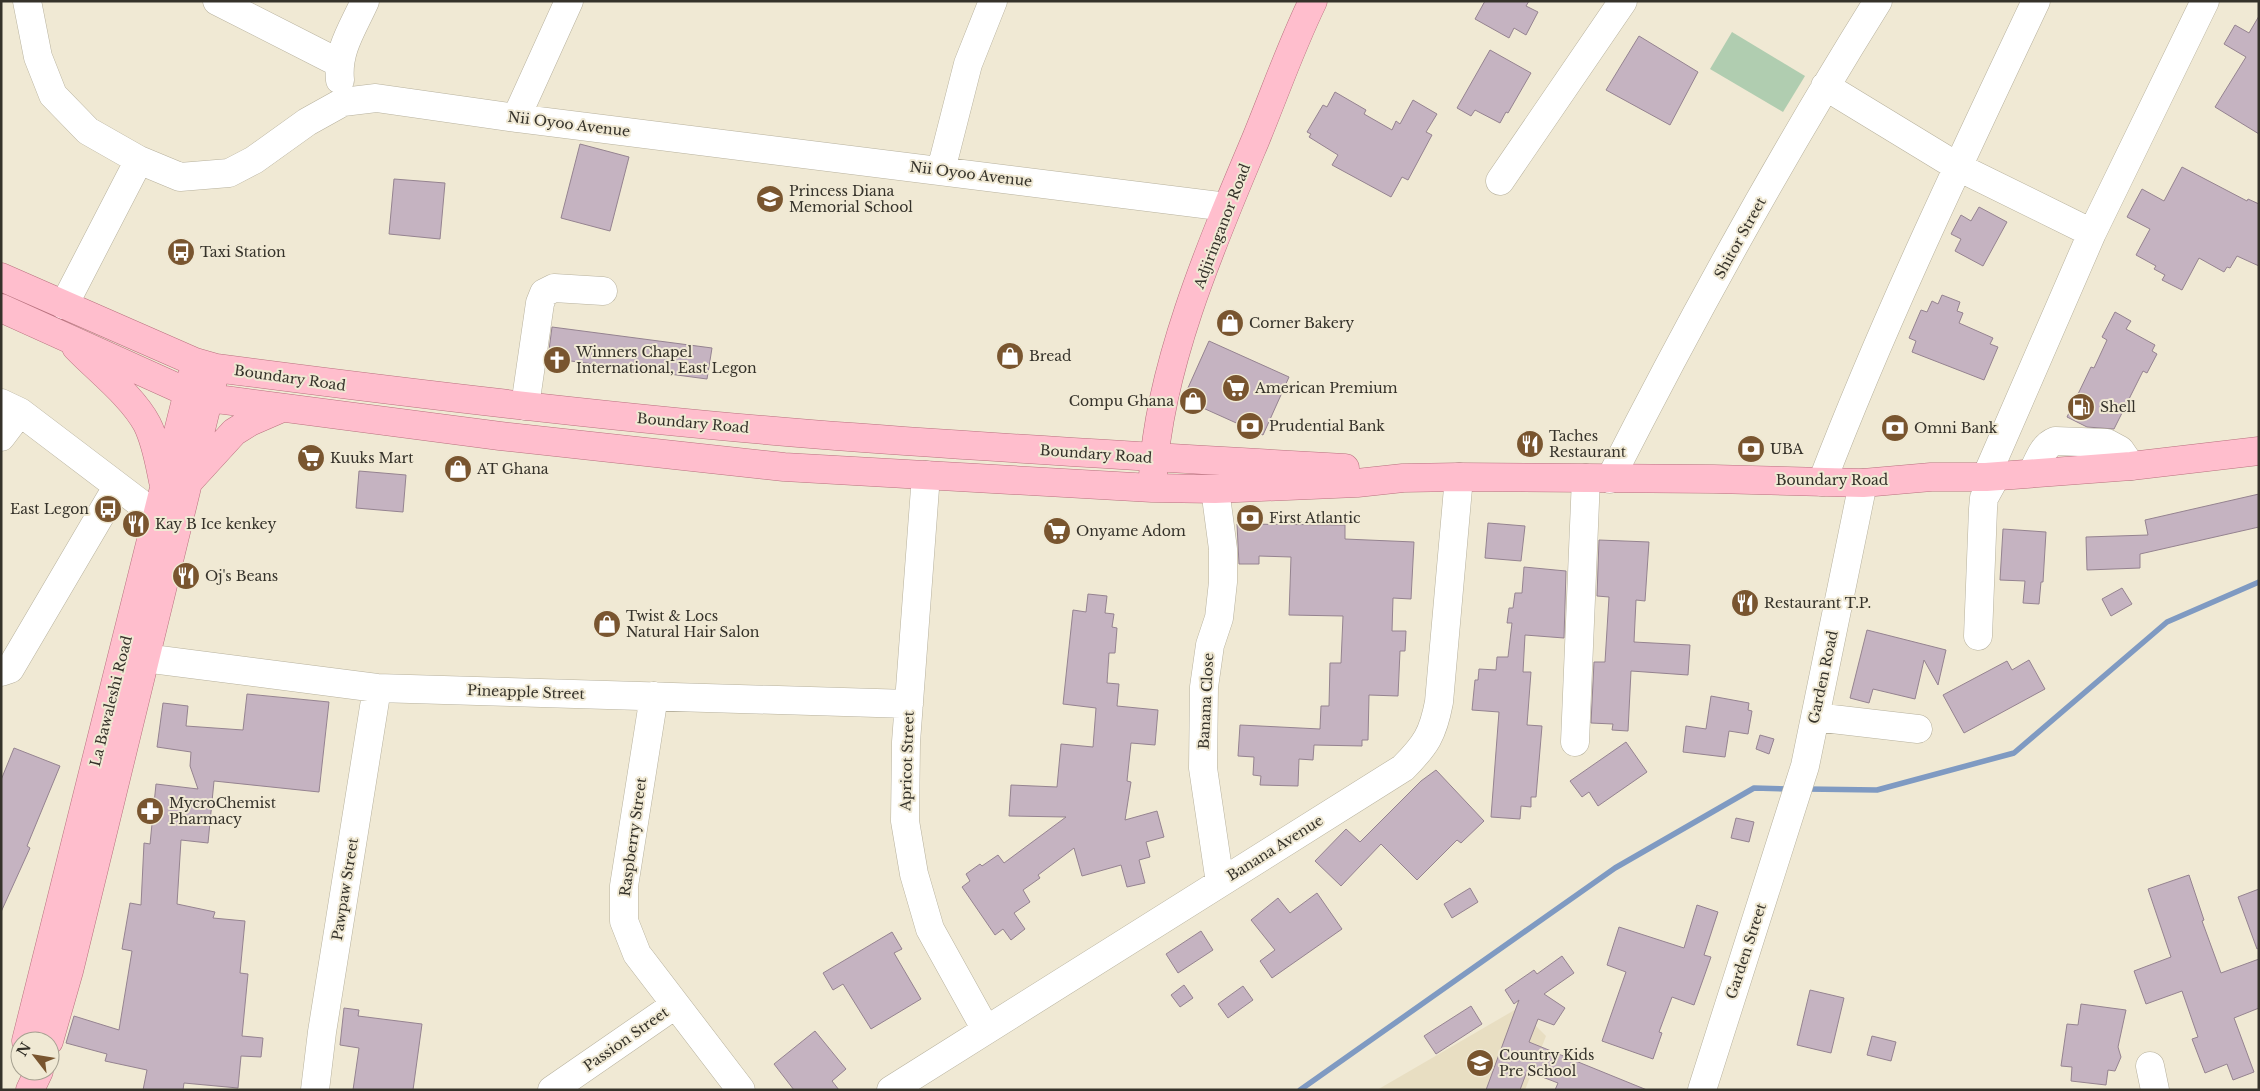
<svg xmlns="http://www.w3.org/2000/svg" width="2260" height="1091" viewBox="0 0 2260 1091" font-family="'Libre Baskerville',serif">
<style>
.built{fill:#e8dec2}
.green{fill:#b0cdb0}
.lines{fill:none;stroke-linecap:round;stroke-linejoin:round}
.stream{stroke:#7f9ac2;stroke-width:5.5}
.building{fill:#c5b3c1;stroke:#958390}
.minor-casing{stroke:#b7b19d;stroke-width:29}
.major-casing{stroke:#b8717e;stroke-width:29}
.minor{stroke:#fff;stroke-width:28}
.major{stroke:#ffbecd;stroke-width:28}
.labels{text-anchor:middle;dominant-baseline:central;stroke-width:4;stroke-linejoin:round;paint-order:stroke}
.street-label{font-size:14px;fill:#35322a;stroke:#f0e9d4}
.poi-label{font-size:14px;fill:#35322a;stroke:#f0e9d4;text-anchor:start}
</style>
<rect width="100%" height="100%" fill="#f0e9d4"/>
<path class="built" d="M1518,1008L1546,1036L1525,1090H1377Z"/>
<path class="green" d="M1732,32L1805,76L1783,112L1710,69Z"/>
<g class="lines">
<path class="stream" d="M1806,789L1877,790L2014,753L2167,622L2259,582
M1300,1090L1615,868L1754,788L1789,789"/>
</g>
<path class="building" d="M1485,1H1529L1526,6L1538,12L1526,35L1514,28L1509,38L1475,19Z
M2259,16V134L2215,107L2246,57L2224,44L2235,25L2249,33Z
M1639,36L1698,72L1670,125L1606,90Z
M1490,50L1531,73L1508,113L1506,112L1500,123L1475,110L1471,116L1457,108Z
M1335,92L1366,110L1364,114L1392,130L1396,121L1400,124L1413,100L1437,114L1426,132L1432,135L1408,180L1402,177L1391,197L1332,165L1338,155L1309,137L1311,134L1307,132L1323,105L1327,107Z
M580,144L629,157L610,231L561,218Z
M2182,167L2247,201L2248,199L2259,204V266L2237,256L2230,268L2227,267L2224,272L2199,258L2182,290L2162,280L2165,275L2154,269L2156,266L2136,255L2150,229L2127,217L2142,189L2164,201Z
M394,179L445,183L440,239L389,234Z
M1979,207L2007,222L1983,266L1955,251L1961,239L1951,234L1961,215L1971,221Z
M1942,295L1960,302L1957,311L1963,313L1959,323L1993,338L1990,344L1998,347L1984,380L1912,352L1916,341L1909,338L1921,310L1927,312L1932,301L1938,304Z
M2115,312L2131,321L2126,329L2155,345L2152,351L2157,354L2147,373L2143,371L2114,429L2087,427L2067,417L2091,367L2094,368L2107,340L2102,337Z
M552,327L712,348L707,379L548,358Z
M1209,341L1289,377L1263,435L1183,399Z
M359,471L406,475L403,512L356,508Z
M2259,494V527L2140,554V568L2087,570L2086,537L2148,535L2145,520Z
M1488,523L1525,526L1521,561L1485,558Z
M1237,524L1345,525V539L1414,542L1411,599L1393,598L1392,631H1406L1405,651H1400L1398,696L1369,695L1368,740H1362V746L1314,745L1313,760L1299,759L1298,786L1260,785L1261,776L1253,775L1254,757L1238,756L1240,725L1320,729L1321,706H1329L1330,663H1341L1343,616L1289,615L1291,557L1259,556V564H1239Z
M2003,529L2046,532L2043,582H2041L2039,604L2023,603L2025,581L2000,580Z
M1599,540L1649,542L1645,601L1636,600L1634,642L1690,645L1688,675L1631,671L1628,731L1612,730L1613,724L1591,723L1594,662H1605L1609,597L1597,596Z
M1524,567L1566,571L1564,638L1525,635L1523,672H1531L1527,725L1542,726L1536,797H1531V807L1521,806L1520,819L1491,817L1499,712L1472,710L1475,680H1478L1479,669L1496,670L1497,657H1508L1512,623H1507L1509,608H1513L1515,593H1522Z
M2122,588L2132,604L2111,616L2102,599Z
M1088,594L1107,596L1105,613L1114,614L1112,627L1117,628L1115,653H1109L1107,683L1119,684L1117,706L1158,710L1155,745L1131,743L1127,781L1131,782L1125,820L1157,811L1164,837L1146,842L1150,857L1139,860L1145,883L1127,887L1121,865L1082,876L1074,848L1038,875L1040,878L1023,890L1030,902L1014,913L1025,929L1011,940L1003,929L995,935L962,887L970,881L966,874L980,864L982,866L998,855L1004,863L1066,817L1009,816L1011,785L1057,787L1061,744L1093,747L1096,708L1063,704L1073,610L1086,612Z
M1867,630L1946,650L1938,685L1924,660L1915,699L1873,689L1869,703L1850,698Z
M2029,660L2045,689L1964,733L1943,695L2007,661L2012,670Z
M247,694L329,702L319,792L214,781L208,843L181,840L177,904L215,912L213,918L245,921L240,973L248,974L242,1036L263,1038L261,1057L241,1056L238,1088L184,1083L183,1090H143L147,1070L105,1061L107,1054L66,1043L74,1016L119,1030L132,951L122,949L130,903L141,905L144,843L150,844L156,784L198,789L190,766L191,752L157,747L163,703L188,706L186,726L243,730Z
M1711,696L1749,703L1748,710L1752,711L1748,734L1729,731L1725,757L1683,752L1686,726L1706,729Z
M1760,735L1774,739L1769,754L1756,749Z
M1626,742L1647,772L1598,806L1589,792L1582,797L1570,781Z
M14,748L60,766L27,846L30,848L1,912V780Z
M1436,770L1484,821L1461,843L1457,840L1417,880L1381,844L1341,886L1315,861L1346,829L1360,842L1421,781Z
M1736,818L1754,822L1749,842L1731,838Z
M2189,875L2204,920L2202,921L2221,973L2259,959V1008L2234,1018L2254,1072L2233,1080L2227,1064L2205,1073L2192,1039L2198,1037L2182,991L2146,1004L2134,971L2171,957L2148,889Z
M1470,888L1478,902L1452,918L1444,904Z
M2259,889V948L2257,949L2238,897Z
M1317,893L1342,929L1272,978L1260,961L1275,950L1251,920L1278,898L1290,913Z
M1697,905L1718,912L1704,955L1711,957L1694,1005L1672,997L1659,1032L1662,1033L1653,1059L1602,1041L1626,972L1607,965L1619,927L1684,948Z
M1201,931L1213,950L1178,973L1166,954Z
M892,932L902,949L894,953L921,999L871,1029L843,984L833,990L823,973Z
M1562,956L1574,973L1544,994L1565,1008L1554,1025L1538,1019L1529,1042L1647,1090H1555L1558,1083L1527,1071L1520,1090H1486L1519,1000L1514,1004L1505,990L1534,970L1537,974Z
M1184,985L1193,998L1180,1007L1171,995Z
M1243,986L1253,1000L1228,1018L1218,1004Z
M1810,990L1844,998L1831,1053L1797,1045Z
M2081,1004L2126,1010L2118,1047L2121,1057L2115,1071L2108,1070L2106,1085L2071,1081L2072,1067L2061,1066L2067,1024L2078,1025Z
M1471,1006L1482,1024L1436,1054L1424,1036Z
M344,1008L359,1010L358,1016L422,1024L413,1090H353L359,1048L340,1045Z
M815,1031L846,1069L832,1081L839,1090H794L774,1064Z
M1872,1036L1896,1042L1891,1061L1867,1055Z"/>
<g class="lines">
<g class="minor-casing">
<path id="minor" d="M27,1L38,57L53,95L88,131L139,160L180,177L229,173L254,160L307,122L343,102L376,98L516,118L1227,207
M217,1L339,63
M340,80C337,50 353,28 365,1
M1825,86L1958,167L2092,233
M516,118L569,1
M941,170L968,64L993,1
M1500,181L1623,1
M64,305L139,160
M1,403L20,412L157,516
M525,406L540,303L544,293L554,288L603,291
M1,437L20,412
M2032,473C2038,462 2042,446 2055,441L2107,443L2120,450L2131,466
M926,475L906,742L905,821L914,874L930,929L986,1030
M1986,477L2092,233L2205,1
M1610,479C1693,316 1781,156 1878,1
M1822,482C1885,318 1961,160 2036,1
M1215,489L1223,549V582L1219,618L1210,645L1204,687L1203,768L1220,883
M1978,636L1983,509L1984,498L1996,476
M144,658L377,688L909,704
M1,672L10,669L117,487
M654,696L624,886V921L637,954L741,1090
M1815,717L1918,729
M1575,742L1586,478
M2150,1066L2155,1090
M315,1090L322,1032L377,688
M552,1090L675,1005
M891,1090L1403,768C1426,745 1433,734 1439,702L1459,477
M1702,1090L1805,766L1863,483"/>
</g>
<g class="major-casing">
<path id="major" d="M1,277L195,362L216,368C414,394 612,418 811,434C989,448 1167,458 1345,468
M1,308L189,393L209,398L500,436L784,467L1152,488L1215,489L1357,483L1403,478L1459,477L1714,479L1863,483L1931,477H1986L2131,466L2259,451
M76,347C98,370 132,396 147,424C156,442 159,462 163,481
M1153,476C1159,366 1212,243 1255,141C1274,95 1291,46 1313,1
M191,479L234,432L250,422L280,409
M26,1041L192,376
M49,1041L69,971L213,380
M30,1090L39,1071"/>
</g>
<use href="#minor" class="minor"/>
<use href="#major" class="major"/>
</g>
<defs>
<g id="school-disc" transform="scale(1.4375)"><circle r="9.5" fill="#79552f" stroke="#f0e9d4"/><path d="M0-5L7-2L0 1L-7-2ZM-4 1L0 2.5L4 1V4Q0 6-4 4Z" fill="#fff"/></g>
<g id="bus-disc" transform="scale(1.4375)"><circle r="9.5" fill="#79552f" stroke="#f0e9d4"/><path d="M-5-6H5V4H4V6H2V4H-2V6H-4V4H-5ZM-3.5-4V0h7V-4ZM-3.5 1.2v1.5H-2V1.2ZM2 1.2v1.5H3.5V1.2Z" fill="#fff"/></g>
<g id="shop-disc" transform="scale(1.4375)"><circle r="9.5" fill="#79552f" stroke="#f0e9d4"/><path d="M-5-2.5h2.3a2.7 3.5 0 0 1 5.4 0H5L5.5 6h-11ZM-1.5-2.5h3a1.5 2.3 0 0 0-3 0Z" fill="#fff"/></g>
<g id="church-disc" transform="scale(1.4375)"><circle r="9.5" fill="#79552f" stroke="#f0e9d4"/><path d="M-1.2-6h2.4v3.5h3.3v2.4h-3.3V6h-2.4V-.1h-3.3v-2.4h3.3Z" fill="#fff"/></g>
<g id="supermarket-disc" transform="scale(1.4375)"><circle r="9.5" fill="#79552f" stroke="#f0e9d4"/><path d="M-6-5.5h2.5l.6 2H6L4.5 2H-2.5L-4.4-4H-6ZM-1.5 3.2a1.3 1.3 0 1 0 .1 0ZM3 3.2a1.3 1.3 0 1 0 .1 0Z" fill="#fff"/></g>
<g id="fuel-disc" transform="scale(1.4375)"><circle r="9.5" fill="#79552f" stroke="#f0e9d4"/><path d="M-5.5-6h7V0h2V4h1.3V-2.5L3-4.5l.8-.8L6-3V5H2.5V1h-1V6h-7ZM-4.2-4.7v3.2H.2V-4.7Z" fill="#fff"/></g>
<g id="bank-disc" transform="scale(1.4375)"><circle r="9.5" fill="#79552f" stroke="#f0e9d4"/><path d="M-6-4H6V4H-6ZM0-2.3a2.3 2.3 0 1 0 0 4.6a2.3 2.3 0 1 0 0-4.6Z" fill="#fff"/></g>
<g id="restaurant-disc" transform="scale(1.4375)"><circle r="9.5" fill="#79552f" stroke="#f0e9d4"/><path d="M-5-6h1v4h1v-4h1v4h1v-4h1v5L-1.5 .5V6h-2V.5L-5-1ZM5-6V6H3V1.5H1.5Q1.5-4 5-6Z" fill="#fff"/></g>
<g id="pharmacy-disc" transform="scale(1.4375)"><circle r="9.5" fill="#79552f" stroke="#f0e9d4"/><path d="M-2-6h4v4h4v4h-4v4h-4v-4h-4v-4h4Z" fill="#fff"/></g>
</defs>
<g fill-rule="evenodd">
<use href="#school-disc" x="770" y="199"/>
<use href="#bus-disc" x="181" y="252"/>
<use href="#shop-disc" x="1230" y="323"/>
<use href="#shop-disc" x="1010" y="356"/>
<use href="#church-disc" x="557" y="360"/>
<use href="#supermarket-disc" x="1236" y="388"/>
<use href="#shop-disc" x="1193" y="401"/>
<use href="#fuel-disc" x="2081" y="407"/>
<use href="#bank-disc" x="1250" y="426"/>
<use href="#bank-disc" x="1895" y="428"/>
<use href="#restaurant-disc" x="1530" y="444"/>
<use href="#bank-disc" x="1751" y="449"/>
<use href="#supermarket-disc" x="311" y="458"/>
<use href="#shop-disc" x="458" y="469"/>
<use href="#bus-disc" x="108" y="509"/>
<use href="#bank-disc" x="1250" y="518"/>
<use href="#restaurant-disc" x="136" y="524"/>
<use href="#supermarket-disc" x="1057" y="531"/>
<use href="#restaurant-disc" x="186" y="576"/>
<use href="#restaurant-disc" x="1745" y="603"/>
<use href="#shop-disc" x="607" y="624"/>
<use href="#pharmacy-disc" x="150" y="811"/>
<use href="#school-disc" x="1480" y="1063"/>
</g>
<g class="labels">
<g class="street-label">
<text transform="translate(569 124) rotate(7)">Nii Oyoo Avenue</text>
<text transform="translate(971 174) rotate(7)">Nii Oyoo Avenue</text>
<text transform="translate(1222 226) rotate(-69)">Adjiringanor Road</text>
<text transform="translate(1740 238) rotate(-61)">Shitor Street</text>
<text transform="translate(290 378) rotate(8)">Boundary Road</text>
<text transform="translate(693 423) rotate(5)">Boundary Road</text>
<text transform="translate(1096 454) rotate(4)">Boundary Road</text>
<text x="1832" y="480">Boundary Road</text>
<text transform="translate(1823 677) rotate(-78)">Garden Road</text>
<text transform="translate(526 692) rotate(2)">Pineapple Street</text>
<text transform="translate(111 701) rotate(-76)">La Bawaleshi Road</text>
<text transform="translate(1206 701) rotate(-87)">Banana Close</text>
<text transform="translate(907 761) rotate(-88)">Apricot Street</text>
<text transform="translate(633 837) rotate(-82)">Raspberry Street</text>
<text transform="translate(1275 848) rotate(-32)">Banana Avenue</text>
<text transform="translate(345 889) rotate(-81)">Pawpaw Street</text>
<text transform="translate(1746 951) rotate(-72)">Garden Street</text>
<text transform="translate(626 1039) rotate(-35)">Passion Street</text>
</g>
<g class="poi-label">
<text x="789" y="191">Princess Diana<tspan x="789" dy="16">Memorial School</tspan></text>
<text x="200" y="252">Taxi Station</text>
<text x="1249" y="323">Corner Bakery</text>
<text x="576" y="352">Winners Chapel<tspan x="576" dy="16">International, East Legon</tspan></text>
<text x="1029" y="356">Bread</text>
<text x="1255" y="388">American Premium</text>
<text x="1174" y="401" text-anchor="end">Compu Ghana</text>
<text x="2100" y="407">Shell</text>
<text x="1269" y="426">Prudential Bank</text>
<text x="1914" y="428">Omni Bank</text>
<text x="1549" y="436">Taches<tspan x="1549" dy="16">Restaurant</tspan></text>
<text x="1770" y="449">UBA</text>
<text x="330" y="458">Kuuks Mart</text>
<text x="477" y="469">AT Ghana</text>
<text x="89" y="509" text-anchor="end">East Legon</text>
<text x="1269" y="518">First Atlantic</text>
<text x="155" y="524">Kay B Ice kenkey</text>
<text x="1076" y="531">Onyame Adom</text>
<text x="205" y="576">Oj's Beans</text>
<text x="1764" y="603">Restaurant T.P.</text>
<text x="626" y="616">Twist &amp; Locs<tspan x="626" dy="16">Natural Hair Salon</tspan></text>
<text x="169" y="803">MycroChemist<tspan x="169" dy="16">Pharmacy</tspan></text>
<text x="1499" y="1055">Country Kids<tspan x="1499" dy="16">Pre School</tspan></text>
</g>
</g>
<rect width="2260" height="1091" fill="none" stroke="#35322a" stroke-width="5"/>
<g transform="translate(35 1056) rotate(301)"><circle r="24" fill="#f0e9d4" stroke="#a5a090"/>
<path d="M0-4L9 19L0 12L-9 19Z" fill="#79552f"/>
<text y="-8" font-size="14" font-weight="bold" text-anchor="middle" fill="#35322a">N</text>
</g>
</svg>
